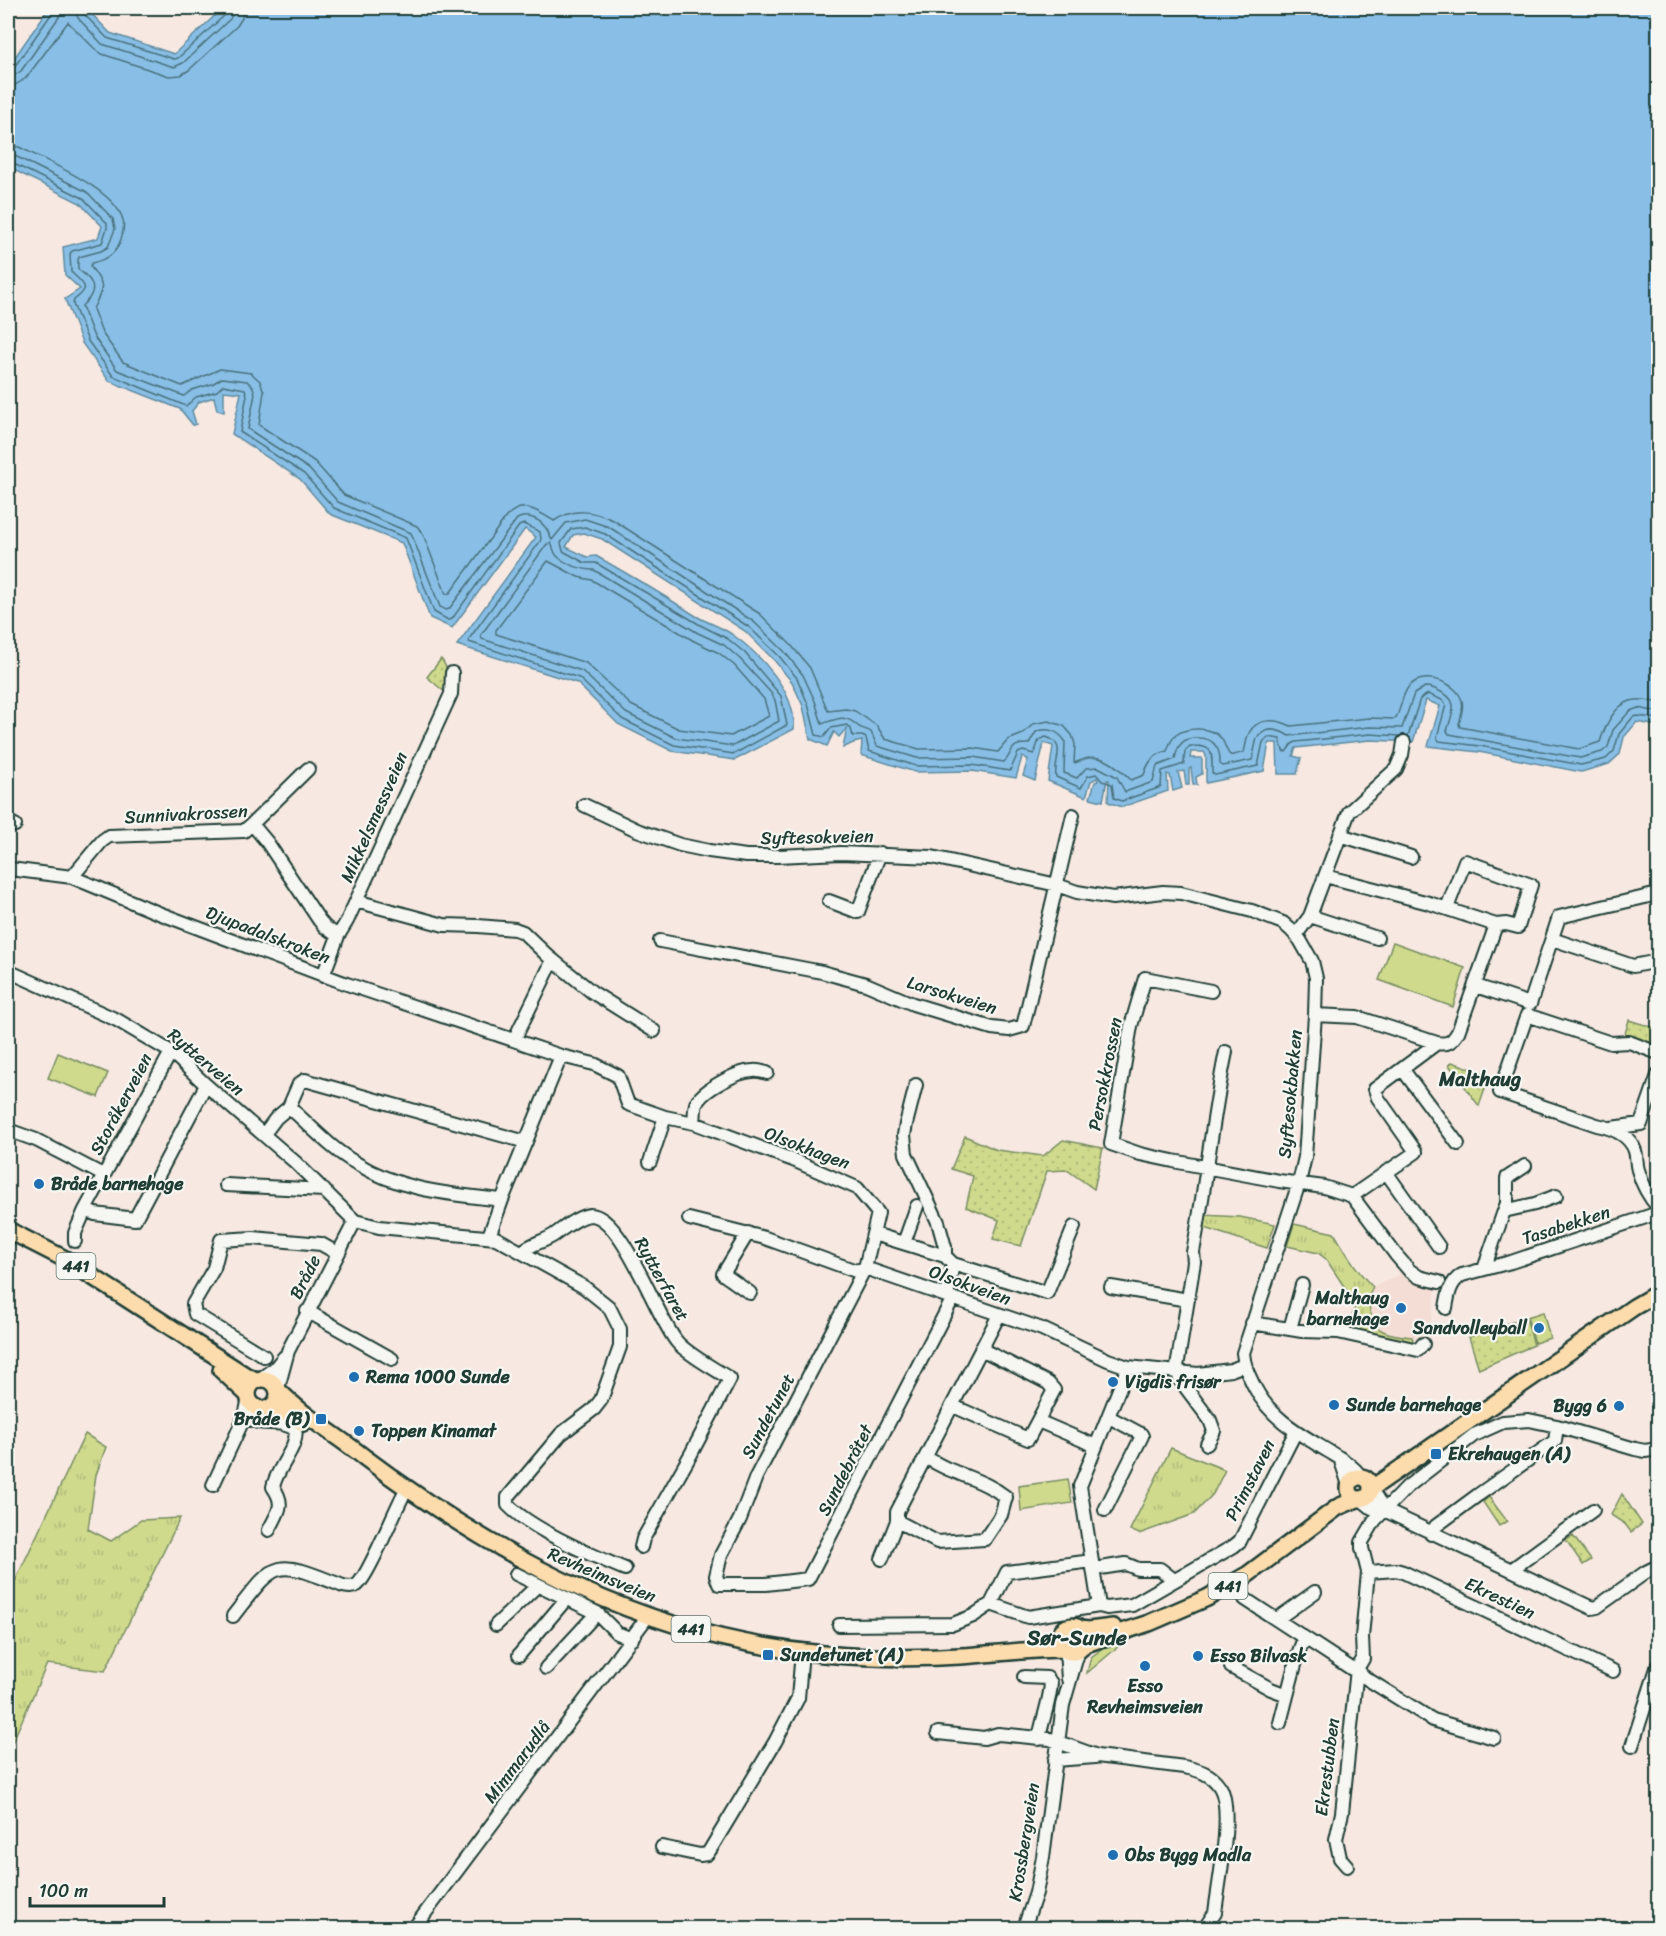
<svg xmlns="http://www.w3.org/2000/svg" width="1666" height="1936" viewBox="0 0 1666 1936" font-family="Sriracha,sans-serif">
<style>
.built{fill:#f4ddd4}
.grass{fill:url(#grass-tufts);stroke:#778c60;stroke-width:1.5}
.park{fill:url(#park-dots);stroke:#778c60;stroke-width:1.5}
.garden{fill:#cfda8d;stroke:#778c60;stroke-width:1.5}
.water{fill:#89bfe7;stroke:#5f8b9f;stroke-width:1.5}
.lines{fill:none;stroke-linecap:round;stroke-linejoin:round}
.shore{stroke:#49717c;stroke-width:1.5}
.minor-casing{stroke:#1f3d34;stroke-width:16}
.major-casing{stroke:#1f3d34;stroke-width:20}
.minor{stroke:#f6f6f2;stroke-width:12}
.major{stroke:#fcdcac;stroke-width:15}
.poi-dot{fill:#1f6fb2;stroke:#f6f6f2;stroke-width:2}
.labels{text-anchor:middle;dominant-baseline:central;stroke-width:4.5;stroke-linejoin:round;paint-order:stroke}
.shield{fill:#f6f6f2;stroke:#60746d;stroke-width:1.5}
.shield-label{font-size:16px;font-weight:bold;fill:#1f3d34}
.street-label{font-size:18px;fill:#1f3d34;stroke:#f6f6f2}
.poi-label{font-size:18px;font-weight:bold;fill:#1f3d34;stroke:#f6f6f2;text-anchor:start}
.neighbourhood-label{font-size:20px;font-weight:bold;fill:#1f3d34;stroke:#f6f6f2}
.quarter-label{font-size:21px;font-weight:bold;fill:#1f3d34;stroke:#f6f6f2}
</style>
<defs>
<pattern id="grass-tufts" width="24" height="20" patternUnits="userSpaceOnUse" patternTransform="scale(1.5)"><rect width="24" height="20" fill="#cfda8d"/><path d="M3 7l-1-3M5 7V3M7 7l1-3M15 17l-1-3M17 17v-4M19 17l1-3" fill="none" stroke="#b1bc7a"/></pattern>
<pattern id="park-dots" width="8" height="8" patternUnits="userSpaceOnUse" patternTransform="scale(1.5)"><rect width="8" height="8" fill="#cfda8d"/><path d="M2 2h.1M6 6h.1" fill="none" stroke="#b1bc7a" stroke-width="1.8" stroke-linecap="round"/></pattern>
</defs>
<rect width="100%" height="100%" fill="#f7e9e2"/>
<filter id="ink" filterUnits="userSpaceOnUse"><feTurbulence type="fractalNoise" baseFrequency=".0167" numOctaves="2"/><feDisplacementMap in="SourceGraphic" scale="12" xChannelSelector="R" yChannelSelector="G"/><feConvolveMatrix kernelMatrix="1 2 1 2 8 2 1 2 1" color-interpolation-filters="sRGB"/></filter>
<g filter="url(#ink)">
<path class="built" d="M1404,1272L1436,1288L1428,1341L1381,1330L1370,1312L1369,1293L1373,1287Z"/>
<path class="grass" d="M1452,1062L1490,1075L1479,1106L1449,1065Z
M1204,1215L1240,1217L1275,1224L1267,1248L1202,1227Z
M1294,1224L1334,1233C1346,1252 1357,1272 1373,1287C1366,1298 1369,1325 1383,1331C1391,1335 1403,1336 1412,1337L1415,1346L1348,1331L1357,1300L1356,1296L1349,1294L1326,1259L1318,1253L1287,1246Z
M85,1434L106,1447L96,1475L88,1529L111,1541L141,1520L180,1518L105,1671L47,1664L8,1752V1596Z
M1171,1448L1225,1470L1213,1494L1194,1514L1139,1534L1130,1530Z
M1125,1641L1087,1673L1091,1657L1105,1647Z"/>
<path class="park" d="M441,659C450,669 447,682 447,694L427,677Z
M1629,1020L1658,1029V1049L1624,1037Z
M965,1136L997,1150L1043,1156L1063,1140L1103,1148L1094,1189L1067,1170L1047,1171L1021,1246L993,1239L999,1220L966,1207L973,1176L951,1169Z
M1526,1317L1534,1345L1479,1369L1469,1337Z
M1622,1494L1642,1524L1631,1532L1625,1524L1611,1515Z
M1489,1497L1507,1521L1499,1526L1483,1502Z
M1573,1536L1591,1560L1583,1565L1566,1540Z"/>
<path class="garden" d="M1393,942L1465,968L1453,1007L1379,980Z
M58,1053L108,1073L98,1097L48,1078Z
M1543,1312L1550,1338L1535,1343L1527,1317Z
M1068,1479L1072,1503L1021,1511L1019,1486Z"/>
<path class="water" d="M49,8H86L110,33L174,54L223,8H1658V726L1637,722L1624,737L1620,754L1609,764L1581,772L1479,752L1428,746L1440,706L1426,700L1413,742L1370,740L1296,748L1293,756L1301,758L1297,774H1278L1277,743H1269L1264,771L1206,783V756L1204,752H1191L1190,758H1202V774L1196,777L1197,785H1193L1191,768L1189,769V785H1186L1184,771L1178,772L1182,788L1173,791L1170,775L1167,774L1168,791L1122,807L1108,802L1109,780H1107L1103,801L1090,798L1095,782L1098,781L1097,778L1091,781L1086,797L1048,781L1053,746L1044,743L1035,781L1023,776L1028,759L1022,757L1016,778L972,771L915,772L861,755L862,741L853,743L843,748L847,728L839,737L834,732L827,746L810,739L803,706L792,682L774,660L745,631L602,539L584,533L573,535L566,547L587,557L596,556C630,575 663,595 696,616C708,623 722,627 733,635C761,655 796,692 794,729L735,760L672,751L618,724L577,683L457,645L536,537L525,529L452,628L430,618L402,543L330,514L300,479L232,434L241,393L224,391V412L217,410L214,397L199,402L192,411L196,424L193,425L180,409L109,381L82,343L65,299L80,289L65,275L63,247L98,238L102,226L80,203L8,167V67Z"/>
<g class="lines">
<path class="shore" d="M75,8L78,18L102,44L174,67L183,63L230,19L235,8
M83,8L84,14L107,38L174,59L178,58L225,15L227,8
M8,69L15,66L52,13L53,8
M8,77L15,75L21,71L59,17L61,8
M8,86L17,84L26,78L68,22L94,48L102,54L169,76L181,75L189,70L237,26L242,18L244,8
M8,145L19,147C46,161 115,189 123,220C125,227 123,232 121,239C116,255 107,259 92,263L90,266C107,288 103,287 93,309L102,333L123,362L182,386L220,369L251,373L260,381L264,392L259,425L315,462L344,495L417,526L423,534L446,594L450,593L506,517C522,499 538,511 554,521C574,508 591,510 613,520L760,614L791,645L810,668L828,711L846,709L855,711L877,726L885,739L919,749L973,748L998,752L1008,740L1023,734L1033,724L1049,721L1064,726L1072,735L1075,744L1074,763C1079,762 1083,759 1088,758C1105,754 1121,770 1131,780L1144,775C1148,762 1153,755 1167,751C1169,745 1171,739 1176,735C1188,726 1212,727 1221,738C1224,741 1227,753 1230,755C1233,756 1241,753 1244,752C1246,746 1246,739 1249,733C1257,717 1277,719 1291,726L1369,718L1395,719C1402,709 1401,694 1410,685C1425,671 1457,682 1462,701C1464,709 1461,716 1459,724L1460,727L1579,749L1600,742C1605,726 1615,702 1635,700C1642,699 1651,701 1658,703
M8,154L15,156L87,192L113,219L115,229L108,247L101,251L79,257L78,260V269C86,276 97,283 91,295C89,300 85,302 82,306L94,337L117,370L184,396L192,390L212,384L222,378L247,381L253,387L255,394L248,429L309,469L338,502L411,533L440,607L446,610L449,609L517,519C527,514 538,518 545,527C549,531 549,536 552,540L566,523L585,519L609,527L754,622L784,651L803,675L815,701L822,724C837,719 844,713 858,726C861,729 867,729 871,732L877,746L917,758L973,757L1004,762C1014,753 1008,743 1029,744L1036,732C1047,727 1059,731 1065,741L1064,773L1077,778L1086,768L1098,767L1117,777L1125,792L1153,782L1157,766L1175,759C1176,754 1177,749 1180,745C1187,735 1209,736 1215,745C1220,751 1220,757 1220,764L1223,766L1252,760L1257,738C1266,726 1278,729 1289,736L1369,727L1402,728L1414,694L1425,687C1430,687 1434,688 1439,691C1461,700 1452,713 1447,731L1449,734L1580,758L1602,752L1608,747L1613,730L1630,711L1638,708L1658,712
M8,162L12,163L83,198L107,223V228L102,243L72,251L70,254L71,272C84,285 92,287 74,300L73,304L88,341L113,376L186,406L196,397L217,391L223,385L245,389L247,395L240,432L304,474L334,508L406,538L434,612L448,620L452,619L519,526L524,524L540,532L541,540L469,639V642L579,678L622,719L674,745L734,754L787,725L781,696L745,653L728,639L702,626L596,563H585L563,551L561,543L571,529L585,527L605,534L749,627L779,656L797,678L808,704L816,735L824,737L831,728L847,725L851,729L853,736H862L866,738L869,751L916,766L972,765L1010,771L1018,753L1023,751L1034,754L1039,740L1046,737C1068,744 1053,761 1056,777L1081,788L1088,776L1096,774L1102,781L1112,784L1114,798L1122,801L1161,787L1162,771L1184,764L1185,751L1190,746C1214,745 1212,751 1212,773L1215,775L1258,766L1263,742L1268,737L1280,739L1283,751L1286,752L1292,744L1296,742L1370,734L1400,736
M551,543C553,547 554,553 557,556C566,565 583,570 594,570L698,633L724,645L740,659L771,693L775,700L779,721L733,746L676,738L626,713L582,671L482,639L481,635L547,544Z
M548,561L578,577L592,580L694,641L719,653L734,665L764,699L769,716L731,736L679,729L631,705L586,663L496,634V630Z
M1408,736L1420,699L1428,694L1442,700L1446,705L1437,737L1439,741L1480,746L1581,765L1606,759L1614,751L1619,734L1633,717L1638,716L1658,719"/>
<g class="minor-casing">
<path id="minor" d="M584,805L637,830L680,845L709,851L746,856H778L841,853L932,857L1057,885L1077,892L1113,898L1163,892L1181,893L1252,911L1283,923L1291,930L1300,940L1312,961L1316,978L1315,1015L1305,1157L1299,1183L1243,1353C1244,1366 1249,1376 1255,1388C1271,1419 1300,1434 1328,1451C1341,1459 1352,1464 1361,1477
M8,823L15,825
M252,824L308,769
M1340,835L1411,857
M10,869L72,877L156,912L347,984L561,1056L594,1064L618,1076L628,1104L665,1117L694,1123L793,1160L857,1188L878,1213L865,1268L756,1477L740,1519L721,1555L716,1576L719,1584H766L808,1579L953,1298
M1325,876L1429,903L1496,925L1506,924L1518,927L1531,885L1465,861L1447,908
M72,877L102,841L109,836L244,831L252,824L267,842L319,920L325,927L338,936
M356,901L444,925L478,926L515,929L523,932L549,957L592,992L654,1031
M829,901L858,912L880,853
M1310,916L1377,938
M1296,935L1310,916L1349,812L1396,769L1402,755L1404,742
M1552,939L1633,966L1658,961
M660,941L822,972L866,984L913,1004L992,1028L1009,1030L1023,1026L1028,1006L1073,815
M8,971L117,1020L171,1052L206,1085L295,1162L355,1221L379,1227L496,1238L584,1287L609,1307L620,1329V1347L601,1400L594,1409L561,1434L508,1497V1505C532,1530 591,1555 625,1569
M323,976L338,936L347,921L451,694L452,673
M1476,986L1530,1004L1559,917L1658,894
M1211,991L1145,978L1131,1026L1111,1144L1140,1154L1173,1161L1279,1181L1324,1187L1352,1196L1396,1255L1409,1270L1419,1277L1439,1282
M1315,1015L1357,1017L1437,1043C1448,1045 1452,1042 1458,1032L1496,925
M514,1040L553,960
M1658,1053L1629,1042L1611,1043L1527,1015L1500,1092L1597,1125C1612,1128 1630,1135 1635,1151C1637,1157 1636,1164 1638,1170C1642,1184 1649,1197 1658,1207
M1403,1070L1458,1144
M916,1085L906,1124L904,1135L906,1154L938,1222L945,1247V1256L953,1264L947,1295
M694,1123C695,1118 694,1110 696,1104C702,1090 738,1071 753,1071C757,1070 763,1072 767,1073
M1611,1128L1641,1124L1658,1075
M8,1130L36,1140L103,1175
M264,1134L276,1118L289,1107
M650,1162L665,1117
M1386,1172L1439,1247
M226,1185L324,1190
M1352,1196L1416,1152L1378,1098L1375,1089L1437,1043
M502,1200C450,1194 401,1191 356,1163C331,1149 311,1126 289,1107L299,1084L305,1080L526,1142
M85,1210L95,1214L135,1219L206,1085
M1504,1211L1507,1203V1178L1525,1166
M689,1219L765,1238L856,1271L865,1268L1042,1329L1108,1360L1128,1367L1198,1374L1231,1370L1244,1365
M748,1233L723,1274L750,1293
M874,1234L945,1256
M489,1236L502,1200L561,1056
M75,1241V1233L85,1210L171,1052
M904,1243L917,1206
M522,1252C531,1243 544,1242 554,1235C564,1228 578,1216 590,1215C622,1214 657,1319 677,1342C687,1354 715,1369 730,1379L691,1454L643,1539L641,1547
M953,1264L1047,1293L1074,1227
M1484,1269L1504,1211L1535,1204L1556,1196
M1111,1287L1188,1300
M1446,1308C1448,1295 1450,1282 1462,1275L1511,1262L1658,1213
M307,1311L392,1359
M1252,1323L1302,1331L1338,1332L1418,1350L1423,1344
M1290,1329L1302,1285
M264,1356L195,1314L193,1304L214,1268L221,1240L253,1238L321,1244L337,1253
M260,1379L274,1369L284,1357
M278,1388L288,1351L355,1221
M249,1398L245,1416L258,1408
M953,1406L1028,1439L1054,1390L1048,1383L981,1349
M1038,1421L1096,1446
M1207,1444L1214,1431L1210,1420L1180,1380L1177,1367L1194,1262L1193,1252C1206,1185 1212,1118 1226,1052
M1340,1458L1349,1485
M213,1485L245,1416C263,1429 275,1417 295,1429C300,1445 276,1469 273,1487C286,1505 278,1512 269,1530
M1371,1489L1384,1510
M1361,1499L1372,1508L1384,1510L1592,1608L1597,1607L1646,1572L1658,1566
M1105,1510L1142,1436L1141,1434L1109,1417
M897,1521L937,1542L985,1539L1001,1515L1006,1497C989,1484 972,1479 953,1471C944,1468 935,1462 926,1458
M1431,1534L1436,1526L1478,1495L1555,1441L1557,1426
M882,1559L897,1521V1512L999,1315
M1094,1569L1126,1564L1138,1569H1160L1174,1580
M1511,1570L1593,1510
M1368,1572L1396,1570L1403,1572L1613,1671
M516,1574L597,1613L617,1633L632,1639
M1245,1599L1340,1661L1352,1669H1357L1363,1659L1362,1637L1368,1572L1362,1548V1542L1375,1520L1407,1487L1474,1435L1503,1422L1529,1420L1557,1426L1635,1449L1645,1451L1658,1449
M991,1604L1007,1572L1092,1561
M1099,1606L1080,1486L1128,1367
M233,1616C278,1558 274,1559 343,1586C348,1587 352,1588 357,1585C369,1576 396,1506 407,1488
M1277,1619L1315,1592
M496,1625L538,1585
M839,1625L953,1624L973,1616L991,1604L1028,1617L1099,1606L1107,1608L1132,1605L1234,1546L1240,1541L1296,1431
M1066,1650L1068,1679
M519,1655L567,1598
M1231,1667L1271,1689L1287,1695
M546,1668L597,1613
M1357,1669L1364,1677L1433,1720L1494,1738
M1024,1677L1047,1678L1051,1683C1050,1702 1042,1720 1039,1739
M1280,1723L1297,1657L1304,1638
M938,1733L984,1738L998,1734L1050,1739L1097,1756L1184,1767C1199,1770 1212,1774 1220,1787C1234,1810 1218,1885 1215,1913L1208,1923
M1632,1746L1658,1665
M1055,1760L1095,1757
M662,1847L700,1855L707,1854L710,1850L775,1742L798,1698L802,1652
M1347,1866L1340,1858L1336,1839L1342,1813L1357,1669
M414,1928L648,1616
M1024,1928L1036,1893L1043,1857L1063,1705L1079,1649"/>
</g>
<g class="major-casing">
<path id="major" d="M8,1230L65,1259L245,1375L256,1380
M221,1370L248,1395
M248 1394a15 15 0 1 1 30 0a15 15 0 1 1-30 0Z
M278,1390C304,1417 335,1434 364,1457C501,1560 650,1639 824,1654C869,1658 915,1659 960,1656C995,1654 1029,1649 1064,1649
M270,1407L292,1416L303,1423
M1349 1488a11 11 0 1 1 22 0a11 11 0 1 1-22 0Z
M1372,1488L1634,1307L1658,1293
M1059 1639a13 13 0 1 1 26 0a13 13 0 1 1-26 0Z
M1079,1629L1089,1630L1113,1627
M1083,1645L1149,1623L1207,1598L1247,1575L1338,1507L1357,1499"/>
</g>
<use href="#minor" class="minor"/>
<use href="#major" class="major"/>
</g>
</g>
<g class="poi-dot">
<circle cx="39" cy="1184" r="6"/>
<circle cx="1401" cy="1308" r="6"/>
<circle cx="1539" cy="1328" r="6"/>
<circle cx="354" cy="1377" r="6"/>
<circle cx="1113" cy="1382" r="6"/>
<circle cx="1334" cy="1405" r="6"/>
<circle cx="1619" cy="1406" r="6"/>
<rect x="315" y="1413" width="12" height="12" rx="3"/>
<circle cx="359" cy="1431" r="6"/>
<rect x="1430" y="1448" width="12" height="12" rx="3"/>
<rect x="762" y="1649" width="12" height="12" rx="3"/>
<circle cx="1198" cy="1656" r="6"/>
<circle cx="1145" cy="1666" r="6"/>
<circle cx="1113" cy="1855" r="6"/>
</g>
<g class="labels">
<g class="shield">
<rect x="56.5" y="1253" width="39" height="26" rx="4.5"/>
<rect x="1208.5" y="1573" width="39" height="26" rx="4.5"/>
<rect x="671.5" y="1616" width="39" height="26" rx="4.5"/>
</g>
<g class="shield-label">
<text x="76" y="1266">441</text>
<text x="1228" y="1586">441</text>
<text x="691" y="1629">441</text>
</g>
<g class="street-label">
<text transform="translate(186 814) rotate(-3)">Sunnivakrossen</text>
<text transform="translate(374 817) rotate(-66)">Mikkelsmessveien</text>
<text transform="translate(817 837) rotate(-1)">Syftesokveien</text>
<text transform="translate(268 935) rotate(21)">Djupadalskroken</text>
<text transform="translate(952 995) rotate(17)">Larsokveien</text>
<text transform="translate(206 1062) rotate(40)">Rytterveien</text>
<text transform="translate(1105 1074) rotate(-79)">Persokkrossen</text>
<text transform="translate(1290 1094) rotate(-85)">Syftesokbakken</text>
<text transform="translate(121 1104) rotate(-62)">Storåkerveien</text>
<text transform="translate(807 1148) rotate(21)">Olsokhagen</text>
<text transform="translate(1566 1225) rotate(-18)">Tasabekken</text>
<text transform="translate(305 1277) rotate(-63)">Bråde</text>
<text transform="translate(662 1279) rotate(61)">Rytterfaret</text>
<text transform="translate(970 1285) rotate(20)">Olsokveien</text>
<text transform="translate(768 1416) rotate(-62)">Sundetunet</text>
<text transform="translate(845 1470) rotate(-63)">Sundebråtet</text>
<text transform="translate(1250 1480) rotate(-63)">Primstaven</text>
<text transform="translate(602 1575) rotate(23)">Revheimsveien</text>
<text transform="translate(1500 1598) rotate(25)">Ekrestien</text>
<text transform="translate(517 1762) rotate(-53)">Mimmarudlå</text>
<text transform="translate(1327 1767) rotate(-83)">Ekrestubben</text>
<text transform="translate(1024 1842) rotate(-81)">Krossbergveien</text>
</g>
<g class="poi-label">
<text x="51" y="1184">Bråde barnehage</text>
<text x="1389" y="1298" text-anchor="end">Malthaug<tspan x="1389" dy="21">barnehage</tspan></text>
<text x="1527" y="1328" text-anchor="end">Sandvolleyball</text>
<text x="366" y="1377">Rema 1000 Sunde</text>
<text x="1125" y="1382">Vigdis frisør</text>
<text x="1346" y="1405">Sunde barnehage</text>
<text x="1607" y="1406" text-anchor="end">Bygg 6</text>
<text x="309" y="1419" text-anchor="end">Bråde (B)</text>
<text x="371" y="1431">Toppen Kinamat</text>
<text x="1448" y="1454">Ekrehaugen (A)</text>
<text x="780" y="1655">Sundetunet (A)</text>
<text x="1210" y="1656">Esso Bilvask</text>
<text x="1145" y="1686" text-anchor="middle">Esso<tspan x="1145" dy="21">Revheimsveien</tspan></text>
<text x="1125" y="1855">Obs Bygg Madla</text>
</g>
<g class="neighbourhood-label">
<text x="1480" y="1079">Malthaug</text>
</g>
<g class="quarter-label">
<text x="1077" y="1638">Sør-Sunde</text>
</g>
</g>
<rect width="1666" height="1936" fill="none" stroke="#f6f6f2" stroke-width="30"/>
<rect x="15" y="15" width="1636" height="1906" fill="none" stroke="#1f3d34" stroke-width="2" filter="url(#ink)"/>
<path d="M30 1897v9h134v-9" fill="none" stroke="#1f3d34" stroke-width="3"/>
<text x="39" y="1897" font-size="18" fill="#1f3d34" stroke="#f6f6f2" stroke-width="4.5" paint-order="stroke">100 m</text>
</svg>
